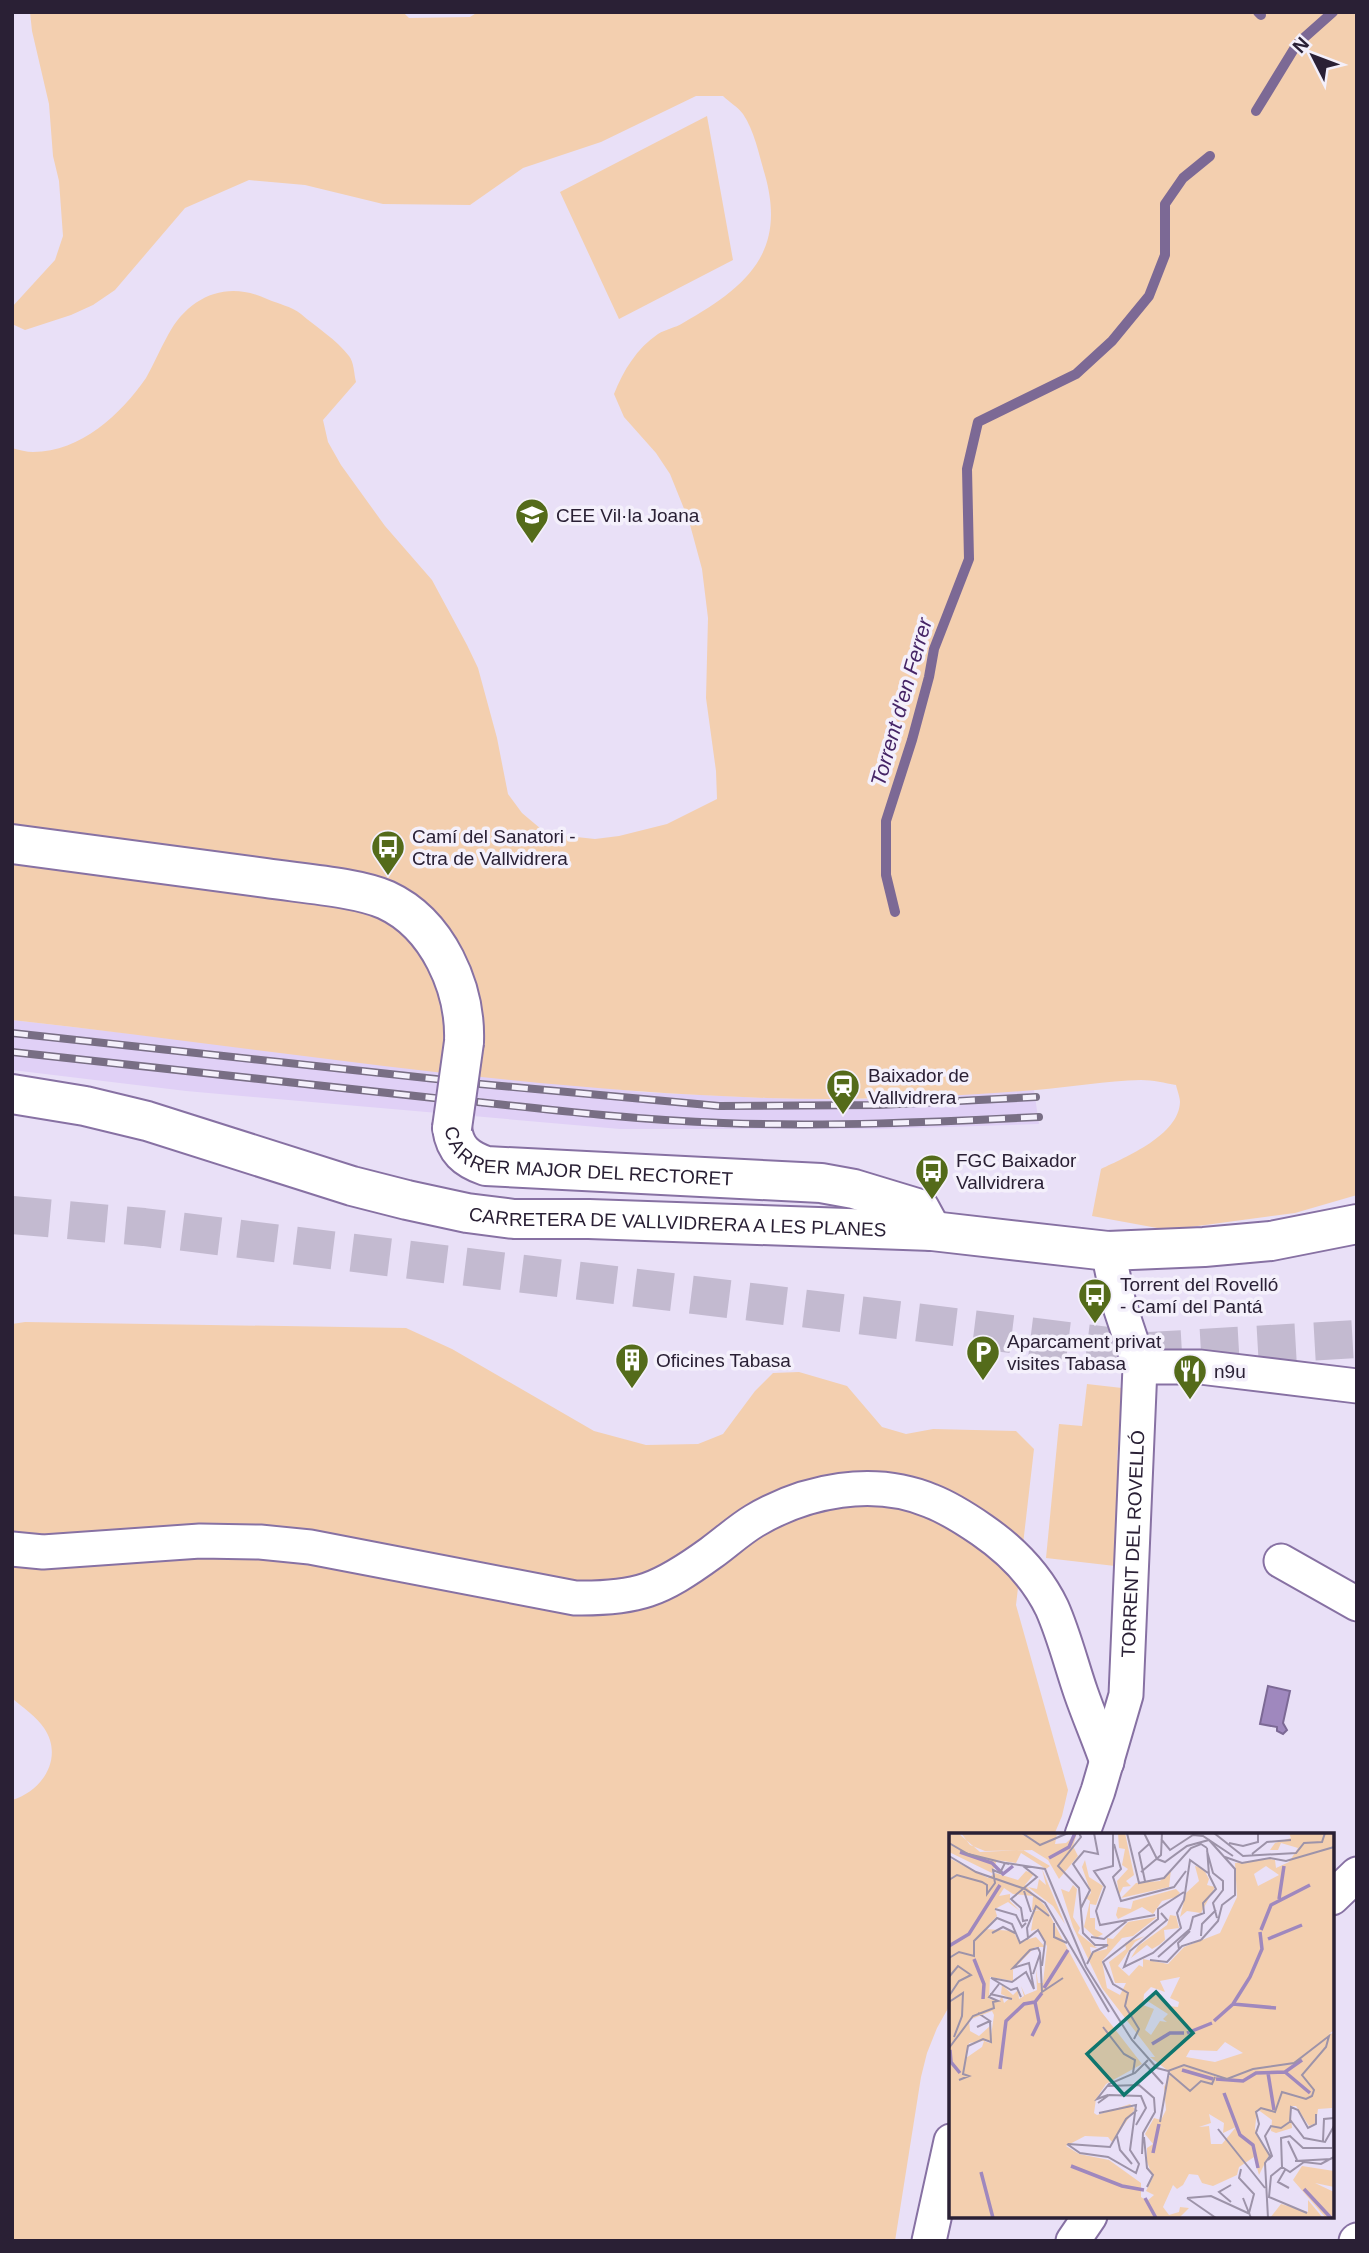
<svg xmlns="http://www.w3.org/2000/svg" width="1369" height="2253" viewBox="0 0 1369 2253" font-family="Helvetica,sans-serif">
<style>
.built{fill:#e0d0f6}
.green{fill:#f3cfaf}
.water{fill:#9f88be;stroke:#7c6995;stroke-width:2}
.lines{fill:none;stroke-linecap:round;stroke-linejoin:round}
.stream{stroke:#7c6995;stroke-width:10}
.highway-tunnel{stroke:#c3bad0;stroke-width:38;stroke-dasharray:38 19;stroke-linecap:butt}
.street-casing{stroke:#8771a3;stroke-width:37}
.secondary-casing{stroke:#8771a3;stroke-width:42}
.street{stroke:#fff;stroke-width:33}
.secondary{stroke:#fff;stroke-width:38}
.rail-casing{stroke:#786e84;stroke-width:8}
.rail{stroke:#f4f0fb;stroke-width:5;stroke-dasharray:16;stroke-linecap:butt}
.secondary-bridge-casing{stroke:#8771a3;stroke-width:42;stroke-linecap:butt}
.secondary-bridge{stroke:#fff;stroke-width:38}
.labels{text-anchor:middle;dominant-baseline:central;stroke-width:7;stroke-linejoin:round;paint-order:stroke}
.poi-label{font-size:19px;fill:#2a2035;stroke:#f4f0fb;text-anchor:start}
.street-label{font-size:19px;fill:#2a2035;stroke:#f4f0fb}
.water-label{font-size:21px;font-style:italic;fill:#452466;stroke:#f4f0fb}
.inset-river{fill:none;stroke:#9f88be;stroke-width:3.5}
.inset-road{fill:none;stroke:#9d93a9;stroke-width:2}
.view{fill:#0f766e;fill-opacity:0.15;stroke:#0f766e;stroke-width:3.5}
.inset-edge{fill:none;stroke:#2a2035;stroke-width:3.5}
</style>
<rect width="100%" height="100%" fill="#e9e0f7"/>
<path class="built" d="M12,1020L642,1092L766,1098L848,1100L1034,1090L1039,1124L879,1129H620L186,1091L12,1070Z"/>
<path class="green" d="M30,12H403L409,18L470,17L478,12H1357V1195L1295,1213L1168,1230L1092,1216L1101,1169C1126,1157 1179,1135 1180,1102C1180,1097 1177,1090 1176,1085C1165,1083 1153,1080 1141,1080C1106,1081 1071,1087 1036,1090C947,1097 856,1101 766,1098C513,1090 263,1048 12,1020V448C19,450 27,452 33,452C81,452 121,414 146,378C154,364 160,349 168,335C189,296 227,280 267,299C278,304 291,306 301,314C316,327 337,340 349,356C354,362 354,374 356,382L323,420L328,442L341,465L385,526L432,580L467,645L478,668L497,738L508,794L522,813L541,829L567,836L595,839L619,836L667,824L717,799L716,771L706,698L708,618L702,569L689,521L670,474L656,453L624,417L614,394C623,371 637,348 658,334C666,329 675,328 683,323C746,287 787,253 765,175C759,155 755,132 743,114C738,107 729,102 723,96H696L601,142L523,168L470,205L383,204L305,185L249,180L185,208L115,290L93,305L71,315L25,330L12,324V307L55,260L63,236L59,181L53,156L49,104L32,31Z
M707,116L733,260L619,319L560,192Z
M25,1322L406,1328L452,1349L594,1431L646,1445L698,1444L723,1434L755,1391L773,1373L799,1372L847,1386L882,1427L906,1434L933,1429L1016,1431L1034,1449L1016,1605L1068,1790L1062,1816L1054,1835H951V2003L937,2028L927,2053L921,2077L895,2241H12V1800C43,1791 64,1757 44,1728C37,1717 22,1707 12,1698V1324Z
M1087,1384L1122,1388L1117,1460L1125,1461L1115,1566L1046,1558L1059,1424L1082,1426Z"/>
<path class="water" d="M1268,1686L1290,1691L1283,1723L1287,1730L1283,1734L1277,1731V1727L1260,1724Z"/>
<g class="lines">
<path class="stream" d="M1258,12L1261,15
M1256,111L1297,44L1333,12
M895,912L886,875V821L912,740L929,677L934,649L969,559L967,469L978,422L1076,374L1112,341L1149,296L1165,255V204L1183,178L1210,156"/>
<path class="highway-tunnel" d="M12,1215L144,1227L1149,1351L1357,1339"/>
<g class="street-casing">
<g id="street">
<path d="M1140,1367H1200L1357,1386"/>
<path d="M12,1549L43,1552L200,1541L260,1542L310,1547L575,1598C638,1599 660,1590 711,1553C725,1543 739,1530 754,1521C806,1490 874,1477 931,1501C949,1508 966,1519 982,1530C1011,1550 1036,1575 1052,1608C1064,1635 1071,1664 1081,1693C1089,1716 1099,1739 1107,1762"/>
<path d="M1281,1561L1357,1604"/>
<path id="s1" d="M1082,1835L1098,1791L1126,1695L1140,1367L1119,1304L1108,1251"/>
<path d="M1332,1898L1357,1874"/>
<path d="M929,2241L951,2141"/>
<path d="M1073,2241L1090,2216"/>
<path d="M1356,2241L1357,2240"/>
</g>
</g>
<g class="secondary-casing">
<g id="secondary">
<path d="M12,844C97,855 181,867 266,878C298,883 357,887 386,900C438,924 466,988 464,1042"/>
<path id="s2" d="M12,1094L85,1106L147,1121L352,1186L407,1200L467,1213L514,1219H589L932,1231L1108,1251L1204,1247L1271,1241L1357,1224"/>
<path id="s3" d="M452,1128C455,1150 466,1159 486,1166L821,1183L854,1189L920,1209L932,1231"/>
</g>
</g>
<use href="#street" class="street"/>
<use href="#secondary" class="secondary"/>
<g class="rail-casing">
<path id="rail" d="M12,1033L445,1080
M12,1052L443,1099
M480,1084L719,1106L879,1105L1036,1097
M478,1102C560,1111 641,1120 723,1123C828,1127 934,1122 1039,1117"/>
</g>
<use href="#rail" class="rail"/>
<g class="secondary-bridge-casing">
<path id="secondary-bridge" d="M452,1128L464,1042"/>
</g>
<use href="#secondary-bridge" class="secondary-bridge"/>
</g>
<defs>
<g id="school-pin" transform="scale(1.75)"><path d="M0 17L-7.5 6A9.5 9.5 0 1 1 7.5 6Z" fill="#546b1a" stroke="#f4f0fb"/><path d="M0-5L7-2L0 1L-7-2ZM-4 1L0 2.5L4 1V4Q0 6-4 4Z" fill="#fff"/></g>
<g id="bus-pin" transform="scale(1.75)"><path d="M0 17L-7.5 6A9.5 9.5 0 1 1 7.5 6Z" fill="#546b1a" stroke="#f4f0fb"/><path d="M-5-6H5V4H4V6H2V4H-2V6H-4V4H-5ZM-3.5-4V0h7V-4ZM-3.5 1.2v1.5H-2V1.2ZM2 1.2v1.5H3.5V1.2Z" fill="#fff"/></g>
<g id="station-pin" transform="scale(1.75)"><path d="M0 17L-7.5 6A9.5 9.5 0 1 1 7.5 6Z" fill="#546b1a" stroke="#f4f0fb"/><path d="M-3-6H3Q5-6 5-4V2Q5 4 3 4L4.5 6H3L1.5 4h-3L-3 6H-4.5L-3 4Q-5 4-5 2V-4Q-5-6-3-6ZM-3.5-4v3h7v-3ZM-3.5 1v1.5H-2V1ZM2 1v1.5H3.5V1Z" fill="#fff"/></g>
<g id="parking-pin" transform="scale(1.75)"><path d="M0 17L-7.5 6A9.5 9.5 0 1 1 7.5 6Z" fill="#546b1a" stroke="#f4f0fb"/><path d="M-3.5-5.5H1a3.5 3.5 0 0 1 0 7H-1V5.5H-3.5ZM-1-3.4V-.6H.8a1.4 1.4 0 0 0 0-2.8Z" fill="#fff"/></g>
<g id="building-pin" transform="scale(1.75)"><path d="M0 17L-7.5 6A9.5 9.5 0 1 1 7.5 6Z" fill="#546b1a" stroke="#f4f0fb"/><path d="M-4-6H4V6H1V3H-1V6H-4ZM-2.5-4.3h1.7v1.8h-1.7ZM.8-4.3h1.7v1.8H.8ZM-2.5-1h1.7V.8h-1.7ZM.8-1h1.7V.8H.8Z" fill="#fff"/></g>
<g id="restaurant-pin" transform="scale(1.75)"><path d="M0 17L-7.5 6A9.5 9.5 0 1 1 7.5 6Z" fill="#546b1a" stroke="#f4f0fb"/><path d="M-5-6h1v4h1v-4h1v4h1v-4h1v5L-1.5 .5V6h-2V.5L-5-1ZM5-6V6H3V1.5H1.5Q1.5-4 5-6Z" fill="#fff"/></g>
</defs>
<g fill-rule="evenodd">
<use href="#school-pin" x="532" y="515"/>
<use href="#bus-pin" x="388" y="847"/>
<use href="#station-pin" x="843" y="1086"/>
<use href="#bus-pin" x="932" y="1171"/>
<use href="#bus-pin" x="1095" y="1295"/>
<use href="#parking-pin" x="983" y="1352"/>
<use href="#building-pin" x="632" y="1360"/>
<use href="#restaurant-pin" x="1190" y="1371"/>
</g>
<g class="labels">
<g class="poi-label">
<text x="556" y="515">CEE Vil·la Joana</text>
<text x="412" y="836">Camí del Sanatori -<tspan x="412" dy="22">Ctra de Vallvidrera</tspan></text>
<text x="868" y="1075">Baixador de<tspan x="868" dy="22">Vallvidrera</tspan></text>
<text x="956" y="1160">FGC Baixador<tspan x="956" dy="22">Vallvidrera</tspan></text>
<text x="1120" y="1284">Torrent del Rovelló<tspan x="1120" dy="22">- Camí del Pantá</tspan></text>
<text x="1007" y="1341">Aparcament privat<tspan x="1007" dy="22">visites Tabasa</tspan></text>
<text x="656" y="1360">Oficines Tabasa</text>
<text x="1214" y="1371">n9u</text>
</g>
<g class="street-label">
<text stroke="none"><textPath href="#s3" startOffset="150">CARRER MAJOR DEL RECTORET</textPath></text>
<text stroke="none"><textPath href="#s2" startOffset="682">CARRETERA DE VALLVIDRERA A LES PLANES</textPath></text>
<text stroke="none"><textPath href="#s1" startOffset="298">TORRENT DEL ROVELLÓ</textPath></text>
</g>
<g class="water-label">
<text transform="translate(901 702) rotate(-74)">Torrent d'en Ferrer</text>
</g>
</g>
<g transform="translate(949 1833)">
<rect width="385" height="385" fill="#e9e0f7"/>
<path d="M9,0L31,19L74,17L101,33L97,36L72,20L67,30L48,27L43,40L0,19V2ZM12,0H108L106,11L117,10L128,0L124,13L129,23L110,46L99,27L83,17L36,18L21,12ZM169,0H176L185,42L177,48L182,53L174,54L170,62L168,48L179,36L173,32L176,16L170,15ZM340,0H385V197L380,201L385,200L383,275L369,276L367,290L360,293L347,273H341L343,295L327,300L322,298L323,287L308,276L306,296L320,322L310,342L305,324L290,334L288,342L264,353L253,350L249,342L240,341L234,352L228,356L224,352L214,374L220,382L230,379L231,374L240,375L230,385H0V25L39,45L46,40L69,47L77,38L85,41L76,52L96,73L151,177L193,231L157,251L147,266L145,280L148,282L181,271L186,276L163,309L159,304L136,303L117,313L130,321L160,327L192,350V364L198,368L205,362L197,358L204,344L198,329V315L204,311L196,301L205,285L212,287L217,277L215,254L222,240L201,224H206L153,155L124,94L112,56L120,59L124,52L128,56L124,84L131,95L129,100L148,115L141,114L142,120L158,116V105L164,106L179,89L208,84L184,103L173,105L153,128L158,155L171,162L177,150H166L160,129L177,116L176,110L196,103L186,109L169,133L180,143L190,132L194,134V126L219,131L235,114L271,100L288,64L286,30L320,26L326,27L327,35L340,29L349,15L332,10L329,17H321L326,10L342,5ZM317,33L330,42L309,53L305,41ZM55,55L64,61L84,63L83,77L92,78H85L82,98L88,96L98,113L94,150H89L87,136L88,157L76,162L72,153L75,163L70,166L69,157L64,162L53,152L52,161L61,165L55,170L53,163L50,168L40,166L41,144L64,148V137L86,114H96L87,104L70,109L64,98L36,96L48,83L46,76L59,69L71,78L61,68V61L50,63ZM231,144L221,165L230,169L229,174L219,173L209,159L197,167L219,181L214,186L218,189L211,188L202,202L196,197L205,176L194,172L195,161L202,154L216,159L211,148ZM43,178L45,182L41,210L35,208L33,214L17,225L20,210L41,207V193L30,203L21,198L20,187ZM276,209L294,220L266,229L237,224L241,217L268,218ZM260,281L275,290L274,300L287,294L273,311H262L260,293L250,294L262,290ZM136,27L140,44L154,53L147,72L141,71V85H146V96L154,101L147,105L135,94L141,68L137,65L142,60L133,34ZM246,33L254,35L260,46L258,52L266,54L252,80L238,78L231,84L237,60L250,48ZM93,36L116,91L104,73L79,54L88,56L90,46L97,52ZM222,37L220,54L172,65L187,50L211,48ZM227,56L231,60L227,64L213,68L204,81L193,74L169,86L167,82L169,74L182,76L184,68ZM221,82L227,83L230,95L215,97L216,107L210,112L203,116L198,112L182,125L189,113L218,92ZM353,333L385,338V354L366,350L385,359V385H377L344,347ZM359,367L374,385H321L332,371L359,379Z" fill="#f3cfaf" fill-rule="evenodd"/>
<path class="inset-river" d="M11,19L43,30L54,41L64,33M100,25L120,14L126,0M330,66L335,33M312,97L322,72L361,52M319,106L353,92M0,113L20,101L51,52M25,126L35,151L34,166M95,155L119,117M284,171L327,175M265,188L284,171L301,144L313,116L311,99M238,200L263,190M83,203L90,189L86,169L93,160M203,211L221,200H235M1,217L2,229L11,240M51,236L57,188L75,171L86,169M233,237L264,246M336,239L361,260M319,240L325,277M267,246L294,248L307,240L336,239L353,227M275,260L291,302L304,312L309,335M204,320L210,291M122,333L173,353L195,357M32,339L44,385M355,356L382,385M196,365L207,385"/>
<path class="inset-road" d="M73,0L91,12L119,0M130,0L132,4L109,33L130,55L134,100L146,112H159L144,119L138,131M164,0V33L145,38L156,54L147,78L151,92L206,82M178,0L190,50L215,45L242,15L252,11L258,15M195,0L208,26M265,0L294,23L347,20L355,10L373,9L376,0M212,6L221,17L244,2L254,3L284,23M0,10L19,21L60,31M280,10L294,13L309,9V0M165,11L172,36L164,44L172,68L225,54L237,38M258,18L264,40L274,48V57L264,70L268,85M303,21L318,9L342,7M0,23L27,39L76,56L96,70L160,179M276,24L293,30L321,25L337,28L385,14M208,26L216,29L238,13L260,7L286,36V62L273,72L269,88L252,107M57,30L96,36L137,134L183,207L208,235L219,238L235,232L278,246L304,236L345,230L380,203L377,214L353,242L365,257L363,263L357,266L333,259L326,279L312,275L307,279L310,291L307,300L321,323L316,330L319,385M74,33L88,44L62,66L72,75L74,88L79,87M192,39L212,22L213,0M0,47L8,42L33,49L38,52V61L46,50L44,37L51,40L56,30M196,48L190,20L200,11M75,58L82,79M132,75L141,57L124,31L135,18L149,21L145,0M46,76L67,82L73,94L77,90M212,80L218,87L181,118L175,134L204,120L232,95L228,80L235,67L241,27L259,40M105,90V104L118,110M43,100L54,94L66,100M252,103L253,91L267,77M142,104L155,106L178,88M230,116L229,110L241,98M91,119L93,159L114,145M209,124L241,96L244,84L255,80L254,70L267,56L260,42L258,15M0,125L10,119L25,123V108L48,85L63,91L71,110L79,105M201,127L218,129L233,113L252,107M93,133L96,109L89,97L79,105L78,95L87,73L100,83M84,141L91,121M0,144L9,133L22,142L10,148L0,163M41,161L63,166M72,164L68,155L62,157L42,145L63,149L77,139L85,156L80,130L64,135L81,117L89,115L91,119M0,169L14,160L13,183L5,204M28,194L41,188L29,180M154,194L175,221L186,227L184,240M185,206L190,196L176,173L179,160L164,151L154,129L209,86V76L235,59M0,215L24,183L45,175L44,169L49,168L40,164L50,151M196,231L214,251M220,240L241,258L252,248L263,251L266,244M10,247L20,243L14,241L19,213L34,206L42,209L41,188M158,253L190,252L205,265L206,279L194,300L193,321M159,262L148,266L160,251L186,240L199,227M149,270L160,262L192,263L197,275L187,292M341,288L342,274L349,277L359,295L367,291V281M211,289L220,238M269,296L316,355M168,303L171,317L183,331M195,304L198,335L204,342L198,354M339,308L348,327M374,308L375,286L385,285M118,311L131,320L159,324L187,340L190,331L181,317L187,272L150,280M119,311L161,314L177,286L188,277M319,327L323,323L316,303L322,293L332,295L342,288L355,305L376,309L385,293M346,328L382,326M333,334L332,305L341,303L354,315H383M333,334L322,343L320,364L358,380M333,334L341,339L355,329L372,331L385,324M292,336L290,345L305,361L300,380M336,337L329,349L340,355M238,365L262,363L301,381M238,365L267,385M294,365L302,385M282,369L270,359L282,352"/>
<path class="view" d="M207,159L244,200L175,262L138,221Z"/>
<rect width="385" height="385" class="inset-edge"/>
</g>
<rect width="1369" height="2253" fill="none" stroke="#2a2035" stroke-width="28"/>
<g transform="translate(1313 56) rotate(312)" stroke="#f4f0fb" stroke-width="5" paint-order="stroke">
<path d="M0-5L12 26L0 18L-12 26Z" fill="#2a2035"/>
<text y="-10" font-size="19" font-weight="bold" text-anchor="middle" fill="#2a2035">N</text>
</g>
</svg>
